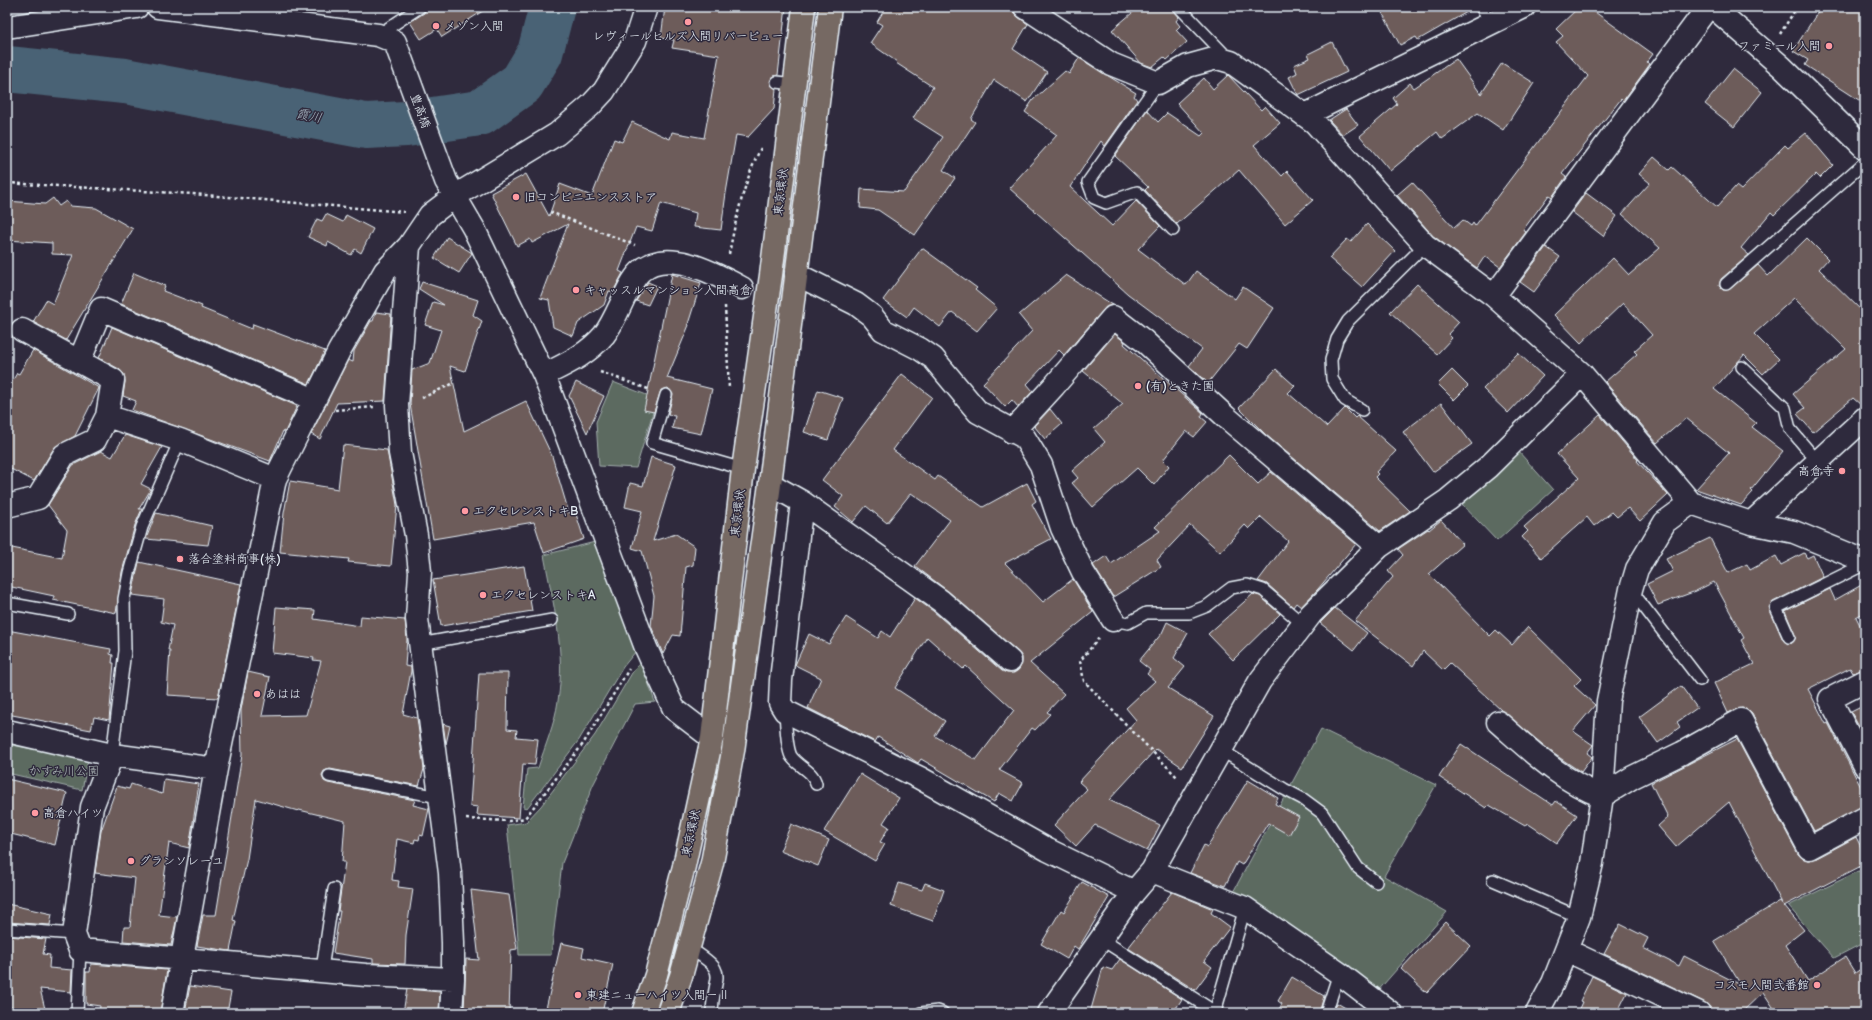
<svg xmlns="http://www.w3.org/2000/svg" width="1872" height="1020" viewBox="0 0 1872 1020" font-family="'Balsamiq Sans','Klee One',sans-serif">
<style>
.green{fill:#5c6a60;stroke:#a2aeac}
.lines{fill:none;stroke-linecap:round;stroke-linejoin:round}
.river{stroke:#4a6274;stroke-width:46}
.building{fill:#6d5c5a;stroke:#e8f1f8;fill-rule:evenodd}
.service-casing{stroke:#e8f1f8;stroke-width:14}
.minor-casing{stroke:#e8f1f8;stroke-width:25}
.tertiary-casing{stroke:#e8f1f8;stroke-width:25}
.trunk-casing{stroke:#e8f1f8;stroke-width:25}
.path{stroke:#e8f1f8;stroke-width:2.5;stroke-dasharray:3 3;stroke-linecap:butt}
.service{stroke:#2f2a3d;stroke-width:11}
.minor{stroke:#2f2a3d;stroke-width:22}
.tertiary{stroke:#2f2a3d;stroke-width:22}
.trunk{stroke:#766964;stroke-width:22}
.poi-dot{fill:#ff9aa2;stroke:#2f2a3d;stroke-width:1.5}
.labels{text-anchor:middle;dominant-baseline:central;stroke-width:3;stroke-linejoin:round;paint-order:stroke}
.poi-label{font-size:12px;fill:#e8f1f8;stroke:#2f2a3d;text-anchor:start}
.street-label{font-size:12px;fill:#e8f1f8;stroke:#2f2a3d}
.park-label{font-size:12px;fill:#b0bbbb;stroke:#2f2a3d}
.water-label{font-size:13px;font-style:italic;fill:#a9b8c3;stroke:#2f2a3d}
</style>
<rect width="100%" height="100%" fill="#2f2a3d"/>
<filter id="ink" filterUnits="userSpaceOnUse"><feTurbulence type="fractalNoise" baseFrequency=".025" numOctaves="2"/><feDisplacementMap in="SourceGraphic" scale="8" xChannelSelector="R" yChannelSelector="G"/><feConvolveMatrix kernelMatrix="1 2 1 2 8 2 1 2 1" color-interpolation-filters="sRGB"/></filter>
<g filter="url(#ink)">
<path class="green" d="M613,382L657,399L636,468L599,466L596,422Z
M1518,451L1553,490L1497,541L1461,503Z
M595,542L636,651L623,667L579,740L527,808L523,807L527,769L538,768C545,746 555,723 558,701C566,652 553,603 544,555Z
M641,662L655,702L635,704L593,785L562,863L551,955H519L516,910L507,825L526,822L541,806L595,735L632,673Z
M1321,729L1436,785L1384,876L1447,912L1376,993L1231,896Z
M7,744L88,760L82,790L7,773Z
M1865,868V942L1834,958L1788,906Z"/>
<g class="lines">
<path class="river" d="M7,69L125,81L366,126L406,124L480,113L522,83L540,53L552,7"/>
</g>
<path class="building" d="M427,7H489L442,37L437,29L421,39L410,22L424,13Z
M665,7H786L778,75L774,76L770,81L771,85L776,89L774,109L748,137L736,135L726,193L721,230L694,227L696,213L661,203L652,231L636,227L619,271L623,273L613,292L609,291L604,305L578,323L573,336L553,327L549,300L540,298L568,224L532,243L530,239L517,246L491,193L526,174L549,216L560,184L592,196L614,139L622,142L632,122L670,139L672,132L704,138L719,55L672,48L674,40L661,38Z
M886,7H1013L1014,13L1018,17L1028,24L1013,49L1047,72L1027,102L994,80L971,119L975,122L943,170L955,178L915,235L878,210L860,208L861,189L904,192L943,137L913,118L933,87L896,63L897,62L870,43L882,25L877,22Z
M1139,7H1172L1179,17L1176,21L1180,26L1176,30L1187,42L1167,60L1164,57L1152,67L1141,63L1112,30Z
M1379,7H1474V8L1418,40L1416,37L1400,45Z
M1579,7H1588L1653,54L1647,62L1650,64L1623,101L1621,99L1562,174L1566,177L1552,197L1549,195L1523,230L1526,232L1500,267L1485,256L1477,268L1433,236L1397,195L1412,182L1454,228L1463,220L1471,226L1473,223L1475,226L1588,76L1556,42L1563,36L1556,29Z
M1821,7H1865V104L1805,65L1808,60L1793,51Z
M1332,42L1347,72L1298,95L1289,77L1297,73L1294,65L1310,58L1308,54Z
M1079,58L1136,93L1134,96L1137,100L1105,146L1101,141L1070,187L1112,226L1136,201L1160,226L1138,249L1186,285L1196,271L1235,299L1243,287L1274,308L1247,349L1239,344L1208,383L1189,366L1202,349L1128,294L1009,188L1057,135L1025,112L1033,100L1065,71L1069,74Z
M1456,59L1481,94L1502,63L1534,83L1503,130L1478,113L1442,139L1437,132L1390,171L1360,136L1397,104L1393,98L1410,83L1414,88Z
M1733,69L1762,92L1734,127L1705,104Z
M1228,75L1261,110L1265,106L1280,123L1254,145L1282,176L1287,171L1313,200L1285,224L1239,170L1177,224L1145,190L1148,187L1115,156L1147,110L1158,122L1167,113L1201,136L1204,133L1177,103L1204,78L1213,89Z
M1346,109L1358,125L1343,135L1329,120Z
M1806,133L1833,165L1820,178L1816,174L1774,215L1771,212L1741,248L1749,255L1721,279L1719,286L1723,290L1730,289L1758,265L1768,276L1807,238L1828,259L1819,269L1865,314V406H1862L1853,398L1813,432L1797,414L1805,408L1793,394L1846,349L1794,298L1754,334L1779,359L1763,374L1744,355L1714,389L1756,423L1752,427L1783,451L1751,490L1753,492L1741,505L1696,489L1729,453L1686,418L1657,443L1605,382L1637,354L1634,351L1652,335L1623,303L1581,343L1554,315L1613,258L1629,275L1660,248L1622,214L1650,183L1639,174L1654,157L1669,170L1672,167L1717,207L1736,186L1741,190L1785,145L1788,148Z
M1586,193L1617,216L1603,236L1572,212Z
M53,198L59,206L66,201L70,206L96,208L133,229L66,340L33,322L46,300L53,304L73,255L52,254V243L7,240V201L45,204Z
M326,214L343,222L346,215L373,229L361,253L355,249L351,255L328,242L327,246L308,237L317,219L322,221Z
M1367,224L1395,251L1362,287L1329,258L1347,239L1351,242Z
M447,237L472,253L459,273L434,258Z
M1546,247L1560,257L1534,292L1520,282Z
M922,248L977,288L975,290L997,308L977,331L952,312L940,327L914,307L907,317L883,300Z
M134,273L165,286L163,291L202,306L201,308L252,329L253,324L325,351L309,384L121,304Z
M672,274L701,283L688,324L689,325L667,378L712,389L701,434L672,428L675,416L668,415L673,394L668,388L661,390L654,412L644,410Z
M1066,275L1113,305L1104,309L1064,355L1059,350L1027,384L1033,391L1018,407L1012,400L1005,407L983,383L1032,331L1019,315Z
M422,282L478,300L473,315L482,321L465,371L450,366L464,431L526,401L552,456L569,513L575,511L584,539L544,553L534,522L433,539L410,404L412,370L430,363L441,330L425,325L433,302L444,305L419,289Z
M648,282L657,286L648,305L636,301Z
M1417,284L1459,322L1448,334L1452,338L1437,354L1390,312Z
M376,312L391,314L385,401L337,403L320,439L311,434L348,360L353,362L354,351L371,321H373Z
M112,327L297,406L285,432L283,431L270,461L132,410L136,401L123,396L125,382L124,374L119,369L99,358Z
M1115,334L1125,342L1124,344L1203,413L1201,417L1207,422L1194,437L1186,431L1163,460L1169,466L1154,485L1137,468L1093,507L1072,483L1078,478L1072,471L1105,442L1094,429L1123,404L1083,371Z
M33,350L99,388L75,436L54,448L34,481L7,467V390L17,373L19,374Z
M1518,353L1543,376L1508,413L1483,389Z
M1276,369L1295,386L1288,393L1327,427L1345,408L1355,418L1357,416L1396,451L1376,472L1378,474L1375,477L1410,511L1380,531L1266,435L1239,408Z
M1452,370L1468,386L1454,400L1438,384Z
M902,374L932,397L893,450L935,480L938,476L983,507L1027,483L1036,501L1032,504L1051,539L1005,563L1043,602L1073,579L1093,612L1030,663L1064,694L1047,712L1050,714L1035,730L1032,728L999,770L1023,783L1013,801L999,793L994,802L921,759L918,763L878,737L875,742L808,708L821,678L795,665L809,634L829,644L846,617L878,638L882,631L890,637L915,598L933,611L1002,671L1007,673H1014L1019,669L1022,664V657L1018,652L949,592L915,566L950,520L911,493L887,523L866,506L853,522L835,507L843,496L822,480ZM927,637L963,669L966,666L1014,710L976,760L935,736L945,721L895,688Z
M576,382L604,396L587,433L569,396Z
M818,390L843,398L828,440L804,432Z
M1441,403L1472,444L1433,472L1403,432Z
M1050,409L1062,424L1045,439L1034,426Z
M1600,415L1638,460L1637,461L1668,495L1640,521L1628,508L1617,517L1612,512L1594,526L1587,517L1541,558L1522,537L1528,531L1524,527L1579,478L1557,454Z
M125,435L162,447L141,484L151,489L139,509H142L135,525L122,572L116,613L53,600L54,596L7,586V547L62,558L67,530L48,505L73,465L101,451L112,457Z
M343,445L387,450L397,505L391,566L348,562L349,559L280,552L284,513L290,481L338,489Z
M1229,455L1258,484L1271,472L1356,544L1318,589L1301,607L1296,603L1293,607L1267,584L1258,581L1288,541L1261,517L1249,529L1245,525L1220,552L1190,525L1157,560L1161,567L1113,597L1093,565L1106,556L1111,564L1160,531L1155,527Z
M651,457L676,465L653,541L676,534L695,547L693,565L686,567L680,636L673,635L663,654L651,626L654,596L642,551L632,548L642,511L625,507L630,483L643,486Z
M156,513L212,526L208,545L146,539Z
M1441,520L1463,544L1429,574L1490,636L1496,630L1512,645L1528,627L1581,679L1574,686L1595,705L1573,731L1593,745L1587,753L1592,757L1581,772L1554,754L1501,710L1450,663L1443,670L1423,651L1413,666L1355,621L1393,577L1388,571L1403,555L1398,549L1428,529L1429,530Z
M1710,538L1728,573L1747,564L1750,570L1776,556L1781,565L1804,553L1807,558L1813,555L1823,577L1773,602L1769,607L1783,640L1788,644L1792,643L1796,637L1785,611L1830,589L1835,600L1865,583V612L1856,617L1865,635V669L1853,673L1850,668L1808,689L1826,724L1828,723L1865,795V806L1814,831L1752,714L1748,710L1742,708L1728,713L1714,683L1754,664L1741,640L1744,638L1714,582L1696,591L1658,605L1647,584L1673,571L1666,559Z
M139,562L241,584L218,698L167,695L170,650H168L173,625L161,622L164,599L132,595Z
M524,566L532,611L441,626L433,580Z
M1253,594L1260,596L1280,614L1233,660L1208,634Z
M276,607L315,610L314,619L360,626L361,616L405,620L407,639L405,666L411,667V671L403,714L417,718L424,769L419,786L330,769L324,771L322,775L324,781L328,783L415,800L413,805L429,809L423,836L420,835L419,840L415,839L414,843L397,839L392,880L399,881L398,887L413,889L406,935L405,964L373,963V959L333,953L340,911H338L345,862H342L345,821L299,810L298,811L256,799L247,859L233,920L236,921L230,951L197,946L203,915H216L242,755L241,710L248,672L270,677L262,716L306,715L321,661L313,660L314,658L272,653Z
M1335,608L1367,633L1354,650L1320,623Z
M1167,622L1188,633L1174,658L1185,667L1168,688L1214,716L1182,767L1156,749L1109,800L1160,825L1147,851L1095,825L1076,846L1054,825L1087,789L1079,782L1136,720L1126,708L1155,681L1147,674L1150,670L1139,661L1162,633Z
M7,630L111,649L110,654L113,655L112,663H114L109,720L94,717L91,730L7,714V684L12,658L7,657Z
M479,673H508L507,729L517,730L516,737L538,739L535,765L523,764L519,818L477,815L478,807L470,806Z
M1681,686L1697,708L1677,722L1680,727L1658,743L1639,717Z
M1865,705V733L1863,734L1851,712Z
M443,724L450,726L446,744Z
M1737,739L1798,854L1802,858L1808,860L1815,859L1856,837L1865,855V864L1784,906L1804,930L1785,945L1808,981L1845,957L1855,973L1865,966V1013H1777L1763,992L1741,1013H1711L1709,1006L1704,1002L1604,954L1620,924L1648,938L1643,948L1679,966L1684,956L1741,985L1714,941L1780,901L1783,905L1729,802L1676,847L1658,826L1668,817L1651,783Z
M1461,744L1553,805L1556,801L1577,815L1557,843L1527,823L1525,826L1489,805L1486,808L1439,777Z
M860,774L899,798L883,823L889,827L880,842L885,844L875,861L824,831Z
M7,779L67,793L55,845L7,833Z
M164,779L199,784L189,848L169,843L159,915L177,917L171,945L123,941L124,927H130L135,878L95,873L101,831L117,786L129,789L131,784L162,794Z
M1248,780L1278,798L1275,804L1299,817L1289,835L1268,823L1242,865L1237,862L1225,886L1190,873L1204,845L1207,847Z
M791,824L829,840L818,866L780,851Z
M1082,882L1109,897L1078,949L1074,946L1067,959L1041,944L1061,910L1064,912Z
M899,883L922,890L925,883L944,890L933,921L891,906Z
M471,890L509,895L517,949L511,950L509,1013H464L466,959L479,960Z
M1172,892L1213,909L1211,913L1230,927L1204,961L1212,967L1195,990L1128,948Z
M7,904L52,914L50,925L7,922Z
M1445,922L1471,946L1427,993L1401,969Z
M7,936L46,939L43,954L50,955L49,968L72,970L71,992L40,989L46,1013H15L13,1007L7,1008Z
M561,943L584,948L582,957L613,964L602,1013H545Z
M1120,959L1182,999L1173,1013H1090L1103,967L1112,970Z
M91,964L167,970L160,1013H99L100,1006L86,1004V972H90Z
M1592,976L1627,993L1617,1013H1577L1582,1002L1580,1001Z
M1292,977L1324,996L1319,1013H1277L1282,1004L1278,1001Z
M190,986L231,992L227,1013H185Z
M407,989L440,992L439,1013H403Z
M1337,1003L1354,1013H1333Z"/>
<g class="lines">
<g class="service-casing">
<path id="service" d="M1179,7L1228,58
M1481,7L1490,22
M378,35L420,7
M777,82L795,84
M1158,83L1088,182L1094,198L1106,203L1137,192L1173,230
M1726,284L1865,162
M1742,367L1785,408L1790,429L1818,462
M666,395L652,443L743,469
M1362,410L1345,400L1332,379L1331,360L1337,339L1348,321L1425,245
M1631,590L1700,680
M7,603L68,614
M1113,620L1128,623L1146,613H1189L1207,606L1231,588L1247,585L1263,590L1304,625
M1789,637L1776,608L1865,564
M420,644L552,620
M785,711C786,723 786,746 791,756C798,767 813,770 816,784
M1221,750L1284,789L1303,799L1322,813L1358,868L1376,882
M112,755L125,651L124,599L129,573L142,527L180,440
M329,776L439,797
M1493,880L1579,917
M7,929L74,934
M1101,939L1215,1012L1245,908
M689,948C732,974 713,973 712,1013
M322,969L334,889
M77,1013L80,950
M921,1013L938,1011L943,1013
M1326,1013L1339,973"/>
</g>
<g class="minor-casing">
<path id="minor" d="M158,7L378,35L395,42L446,181L474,229L544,375L646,648L674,709L712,738
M1025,7L1111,64L1158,83L1188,66L1217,58L1231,62L1314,122L1425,245L1494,296L1582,374L1691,503L1751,523L1794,532L1865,561
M7,27L137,7
M1305,115L1524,7
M409,246L397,405L400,453L416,535L420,572L417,619L450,873L453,943V979L451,1013
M796,274L856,304L872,316L883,330L920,349L933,358L978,412L1024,437L1041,465L1062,528L1083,572L1113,620
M1494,296L1708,7
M22,330L113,380L107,416
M79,362L101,309L315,400
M544,375C566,364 587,355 604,335C618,317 626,286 640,272C666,246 716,274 742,288
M1012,432L1054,386L1113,317L1144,341L1226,417L1379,547
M770,484L802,502L781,680L780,703L785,711L920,778L1048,850L1134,892
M802,502L941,601L1010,661
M7,506L38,498L64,455L95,440L107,416L180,440L275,479
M1751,523L1865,418
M1865,681L1830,699L1865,766
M1498,722C1530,750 1561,781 1602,796L1633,777L1682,753L1741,720L1809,848L1865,818
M7,731L112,755L216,769
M112,755L92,807L74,934L80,950L366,975L453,979
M1152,871L1245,908L1339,973L1391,1013
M1566,950L1699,1013
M172,1013L216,769L275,479L339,351L385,271L409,246L430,215L455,196L557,134L590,106L604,91L635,41L646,7
M1049,1013L1134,892L1152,871L1260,681L1311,614L1379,547L1448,500L1488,467L1582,374
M1537,1013L1553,983L1579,917L1592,863L1602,796L1608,701L1631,589L1637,569L1665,522L1691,503"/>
</g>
<g class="tertiary-casing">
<path id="tertiary" d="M1713,7L1782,67L1865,148"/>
</g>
<g class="trunk-casing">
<path id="trunk" d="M643,1013L656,975L684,866L712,738L743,469L771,275L804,7
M668,1013L681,976L712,863L733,751L770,484L830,7"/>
</g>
<path class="path" d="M1780,34L1797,7
M7,183L193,194L404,212
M550,212L635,245
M729,254C736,218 745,178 762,146
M725,306L729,389
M600,372L648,389
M422,398L454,383
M335,410L374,407
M1099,638L1080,661L1084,681L1178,778
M466,819L509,821L525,818L583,744L629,669"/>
<use href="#service" class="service"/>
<use href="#minor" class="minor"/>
<use href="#tertiary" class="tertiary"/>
<use href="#trunk" class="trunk"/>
</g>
</g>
<g class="poi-dot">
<circle cx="688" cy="22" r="4"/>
<circle cx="436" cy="26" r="4"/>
<circle cx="1829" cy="46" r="4"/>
<circle cx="516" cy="197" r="4"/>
<circle cx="576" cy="290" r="4"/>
<circle cx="1138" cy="386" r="4"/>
<circle cx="1842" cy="471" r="4"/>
<circle cx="465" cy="511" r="4"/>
<circle cx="180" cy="559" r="4"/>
<circle cx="483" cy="595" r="4"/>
<circle cx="257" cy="694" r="4"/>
<circle cx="35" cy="813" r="4"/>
<circle cx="131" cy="861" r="4"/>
<circle cx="1817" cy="985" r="4"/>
<circle cx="578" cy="995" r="4"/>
</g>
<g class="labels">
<g class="poi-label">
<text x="444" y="26">メゾン入間</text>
<text x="688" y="36" text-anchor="middle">レヴィールヒルズ入間リバービュー</text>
<text x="1821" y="46" text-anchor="end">ファミール入間</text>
<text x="524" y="197">旧コンビニエンスストア</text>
<text x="584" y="290">キャッスルマンション入間高倉</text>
<text x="1146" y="386">(有)ときた園</text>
<text x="1834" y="471" text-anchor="end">高倉寺</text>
<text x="473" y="511">エクセレンストキB</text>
<text x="188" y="559">落合塗料商事(株)</text>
<text x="491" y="595">エクセレンストキA</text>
<text x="265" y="694">あはは</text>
<text x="43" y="813">高倉ハイツ</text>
<text x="139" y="861">グランソレーユ</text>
<text x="1809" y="985" text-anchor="end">コスモ入間弐番館</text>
<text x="586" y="995">東建ニューハイツ入間－Ⅱ</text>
</g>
<g class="street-label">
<text transform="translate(420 111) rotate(70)">豊高橋</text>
<text transform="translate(781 192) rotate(-83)">東京環状</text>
<text transform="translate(738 513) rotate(-83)">東京環状</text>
<text transform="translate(691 833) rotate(-78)">東京環状</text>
</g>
<g class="park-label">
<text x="64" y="771">かすみ川公園</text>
</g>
<g class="water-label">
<text transform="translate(309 116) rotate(11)">霞川</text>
</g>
</g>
<rect width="1872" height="1020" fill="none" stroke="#2f2a3d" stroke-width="24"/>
<rect x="12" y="12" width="1848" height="996" fill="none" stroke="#e8f1f8" stroke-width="1.5" filter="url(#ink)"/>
</svg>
